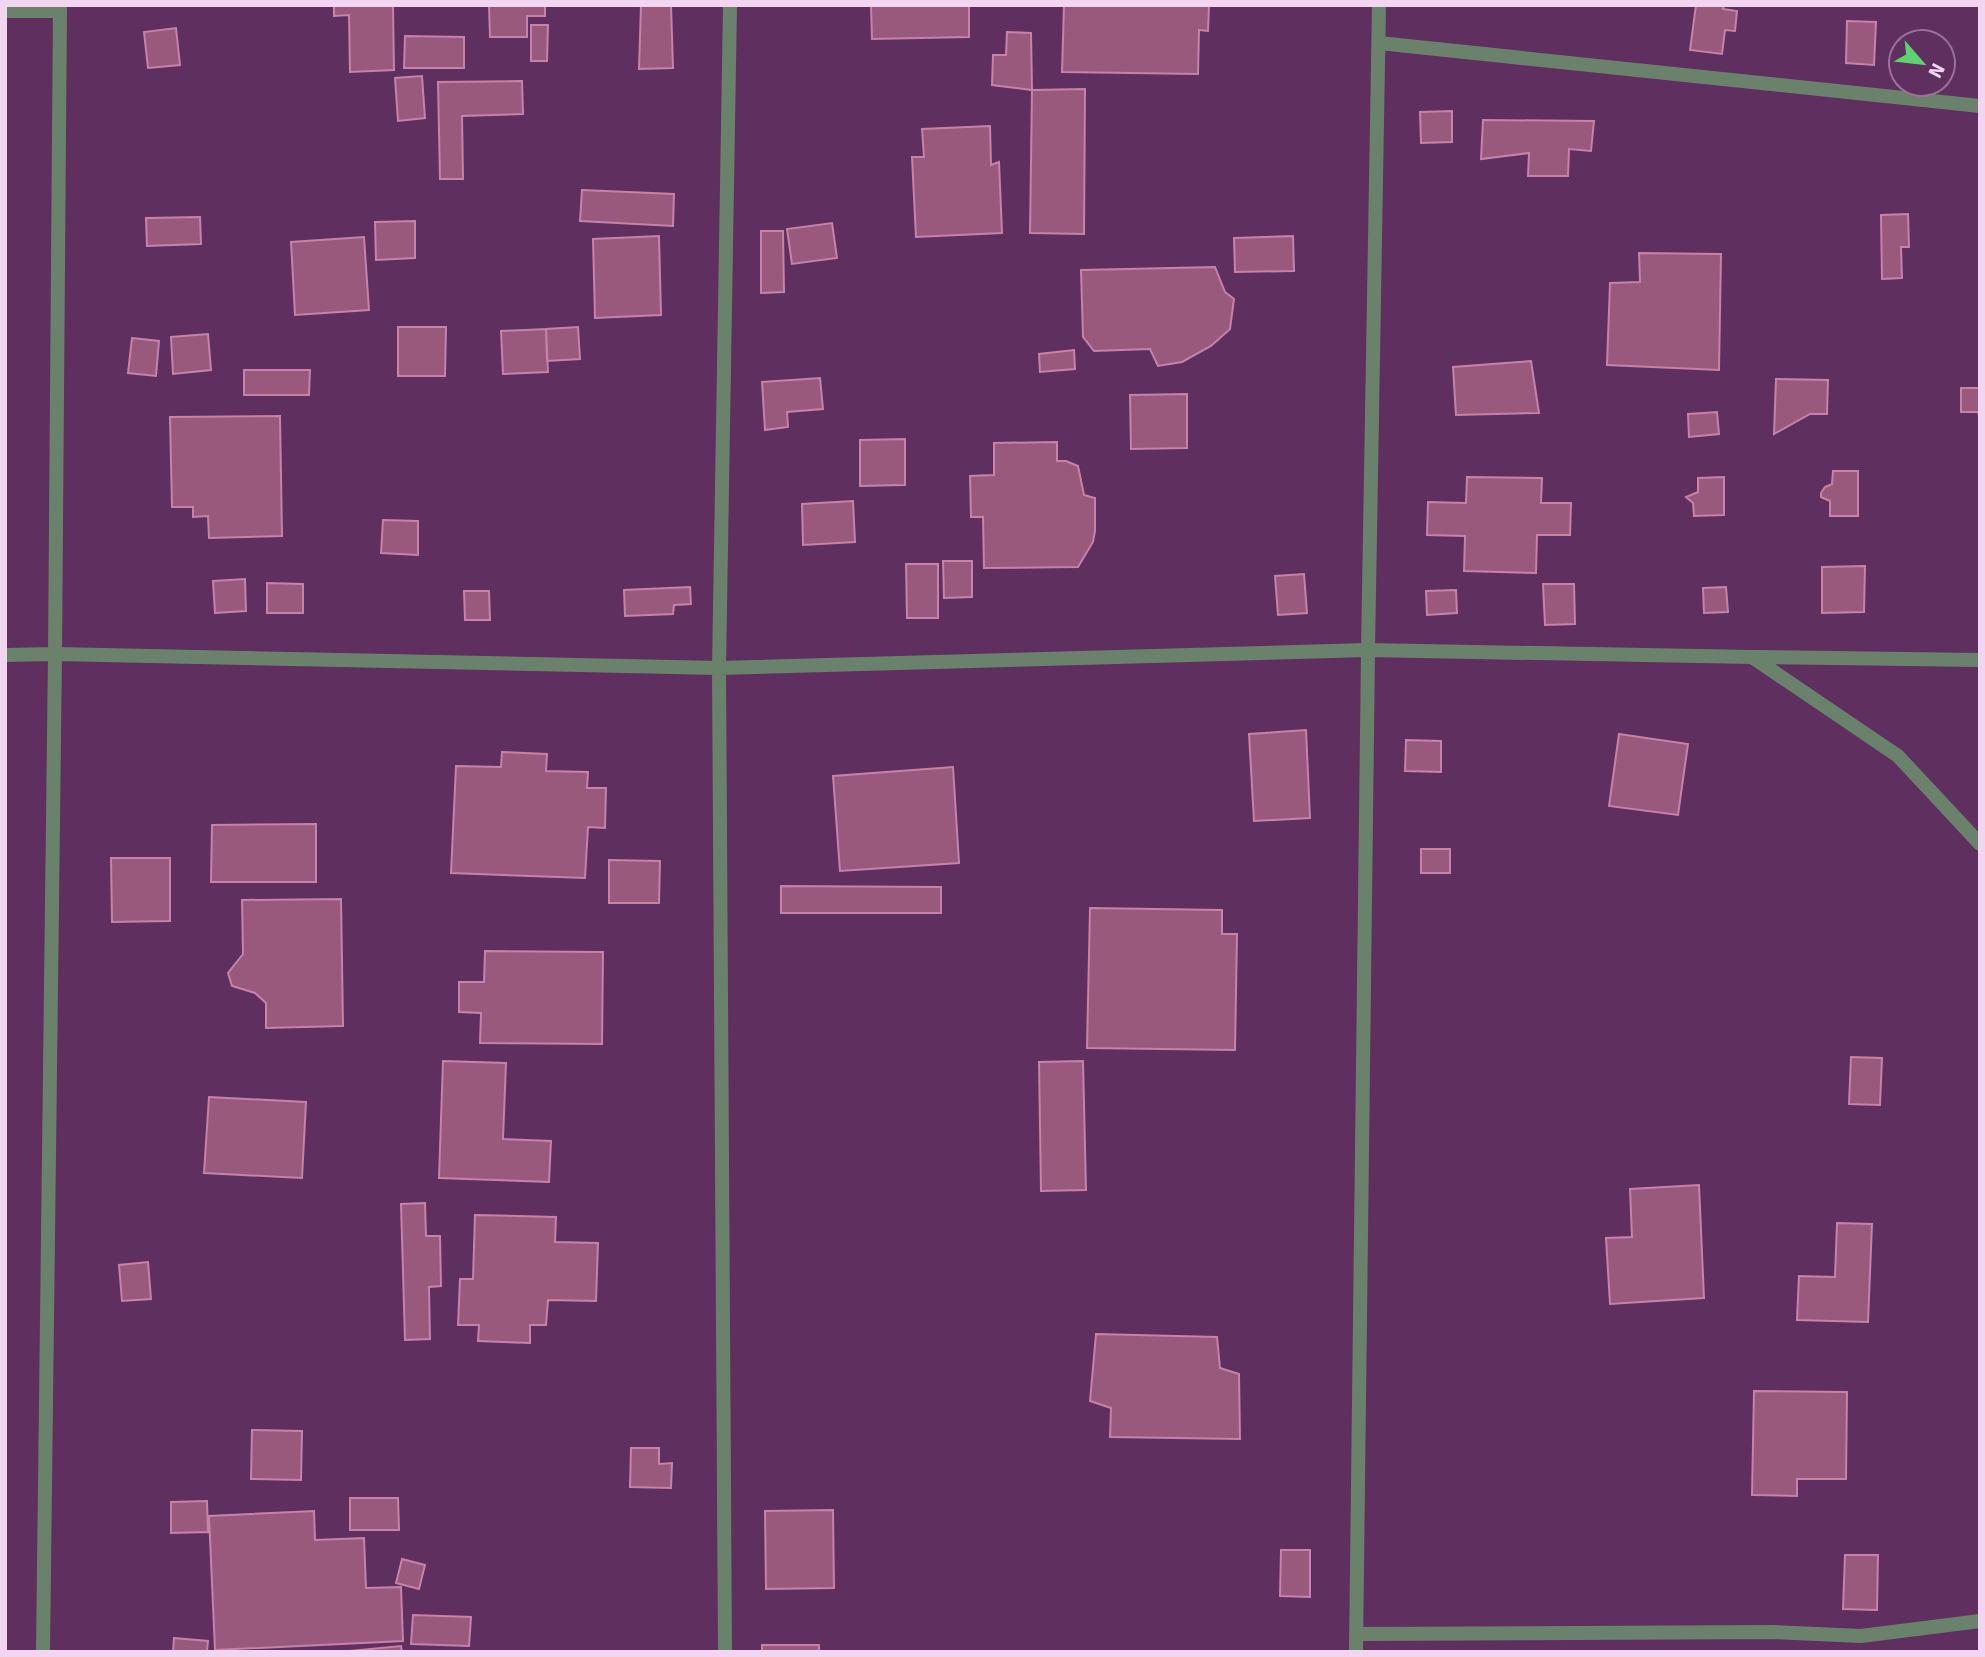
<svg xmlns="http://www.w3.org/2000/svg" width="1985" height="1657" viewBox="0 0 1985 1657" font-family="Signika,sans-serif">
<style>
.building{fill:#99597d;stroke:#c682a7;stroke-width:2}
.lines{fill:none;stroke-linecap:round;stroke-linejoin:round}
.minor{stroke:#6a826c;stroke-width:14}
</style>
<rect width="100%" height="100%" fill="#5e2f5f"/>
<path class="building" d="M334,5H393L394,70L350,72L349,15L334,16Z
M489,5H545V16H527V37H490Z
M641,5H671L673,68L639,69Z
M871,5H969V37L872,39Z
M1064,5H1209L1208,31L1199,30L1198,74L1062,72Z
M1696,5H1724L1723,9L1737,11L1735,31L1725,30L1722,54L1690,50Z
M1847,21L1876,22L1874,65L1846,63Z
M531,25H548L547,61H531Z
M176,28L180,65L148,68L144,32Z
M1007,32L1031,33L1032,90L992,85L993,55H1006Z
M405,36L464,37V68H404Z
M422,76L425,118L398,121L395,78Z
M522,81L523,114L462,116L463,179H440L438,82Z
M1085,89L1084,234L1030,233L1032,90Z
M1452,111V142L1421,143L1420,112Z
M1483,120L1594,121L1591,151L1569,149L1568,176H1528L1529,153L1481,159Z
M990,126L991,165L999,162L1002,233L916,237L912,157H924L922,129Z
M582,190L674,194L673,226L580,221Z
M1908,214L1909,247H1901L1902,278L1882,279L1881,215Z
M200,217L201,244L147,246L146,218Z
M415,221V258L376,260L375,222Z
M832,223L837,258L792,264L787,229Z
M761,231H783L784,292L761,293Z
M659,236L661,315L595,318L593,239Z
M1293,236L1294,271L1235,272L1234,238Z
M364,237L369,310L295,315L291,242Z
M1639,253L1721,254L1719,370L1607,365L1610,283L1640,282Z
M1215,267L1225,292L1234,299L1230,329L1211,346L1182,362L1158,366L1150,349L1094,351L1083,337L1081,270Z
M398,327H446L445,376H398Z
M578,327L580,359L547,361L546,329Z
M546,329L548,372L503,374L501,331Z
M208,334L211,370L173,374L171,337Z
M132,338L159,341L156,376L128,373Z
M1074,350L1075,369L1040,372L1039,354Z
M1531,361L1539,413L1456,415L1453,367Z
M244,370H310L309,395H244Z
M820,378L823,409L787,412L788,427L765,430L762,382Z
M1776,379L1828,380L1827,414H1810L1774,434Z
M1961,388H1980V419L1978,412H1961Z
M1187,394V448L1131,449L1130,395Z
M1717,412L1719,434L1689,437L1688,414Z
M280,416L282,536L209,538L208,516L193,517V507H172L170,417Z
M905,439V485L860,486V440Z
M1057,442V461H1066L1078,466L1084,495L1095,498V531L1093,542L1078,567L984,568L983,517H971L970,476L994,475V443Z
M1833,471H1858V516H1830V501L1821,497V493L1825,487L1832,484Z
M1467,477L1542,478L1541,503H1571L1570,535H1537L1536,573L1464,571L1465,536L1427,535L1428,502L1466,503Z
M1724,477V515L1694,516L1693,503L1686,497L1698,492V478Z
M853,501L855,542L803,545L802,504Z
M383,520L418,521V555L381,553Z
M943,561H972V597L944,598Z
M906,564H938V618H907Z
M1865,566L1864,612L1822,613V567Z
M1304,574L1307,613L1278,615L1275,576Z
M245,579L246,611L215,613L213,581Z
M267,583L303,584V613H267Z
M1543,584H1574L1575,624L1545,625Z
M690,587L691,604L674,605L673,614L625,616L624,590Z
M1726,587L1728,612L1704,613L1703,588Z
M1456,590L1457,613L1427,615L1426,591Z
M464,591H489L490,620H465Z
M1306,730L1310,818L1254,821L1249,734Z
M1619,734L1688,744L1678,815L1609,806Z
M1406,740L1441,741V772L1405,771Z
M502,752L547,754L546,771L588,772L587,788H606L605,828L588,827L585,878L451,873L456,766L501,767Z
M953,767L959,863L840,871L833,776Z
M316,824V882H211L212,825Z
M1421,849H1450V873H1421Z
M111,858H170V921L112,922Z
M609,860L660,861L659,903H609Z
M781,886L941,887V913H781Z
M341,899L343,1026L266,1028V1003L255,993L232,986L228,973L243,954L242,900Z
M1090,908L1222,910V934H1237L1235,1050L1087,1048Z
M485,951L603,952L602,1044L480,1043L481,1013L459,1012V982H484Z
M1851,1057L1882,1058L1880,1105L1849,1104Z
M443,1061L506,1063L503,1139L551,1141L549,1182L439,1178Z
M1083,1061L1086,1190L1041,1191L1039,1062Z
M209,1097L306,1102L302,1178L204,1173Z
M1699,1185L1704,1298L1610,1304L1606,1238L1632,1237L1630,1189Z
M425,1203L426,1236H440L441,1286L429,1287L430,1339L405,1340L401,1204Z
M475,1215L556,1217L555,1242L598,1243L596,1301L548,1300L546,1325H530V1343L478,1341L479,1325H458L460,1279H473Z
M1837,1223L1872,1224L1868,1322L1797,1320L1799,1276L1835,1277Z
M148,1262L151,1299L122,1301L119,1265Z
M1096,1334L1217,1337L1220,1368L1239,1374L1240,1439L1110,1437L1111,1408L1090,1401Z
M1754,1391L1847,1392L1846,1479H1797V1496L1752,1495Z
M252,1430L302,1431L301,1480L251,1479Z
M631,1448H659V1464L672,1463L671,1488L630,1487Z
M350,1498H398L399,1530H350Z
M207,1501L208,1532L171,1533V1502Z
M833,1510L834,1588L766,1589L765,1511Z
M314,1511L315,1540L364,1538L366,1588L401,1587L403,1641L215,1650L209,1516Z
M1281,1550H1310V1597L1280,1596Z
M1845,1555H1878L1877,1610L1843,1609Z
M402,1559L425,1565L419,1589L396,1583Z
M413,1615L471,1617L469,1646L411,1644Z
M174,1638L208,1641L207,1652H173Z
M762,1645H819V1652H762Z
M401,1646L402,1652H339Z"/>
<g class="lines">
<path class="minor" d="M5,11H60
M1379,43L1980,106
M5,655L55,654L719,668L1368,650L1752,657L1898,756L1980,844
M1753,657L1980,660
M1356,1634L1774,1632L1861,1636L1980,1621
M43,1652L55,654L60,5
M725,1652L719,668L730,5
M1356,1652L1368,650L1379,5"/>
</g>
<rect width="1985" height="1657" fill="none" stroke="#f1d5f1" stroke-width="14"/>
<g transform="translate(1922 63) rotate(118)"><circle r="33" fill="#5e2f5f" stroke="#997199" stroke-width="2"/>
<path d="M0-5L12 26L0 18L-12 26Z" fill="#5cd56d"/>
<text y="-10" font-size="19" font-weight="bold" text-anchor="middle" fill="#f1d5f1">N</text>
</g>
</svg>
